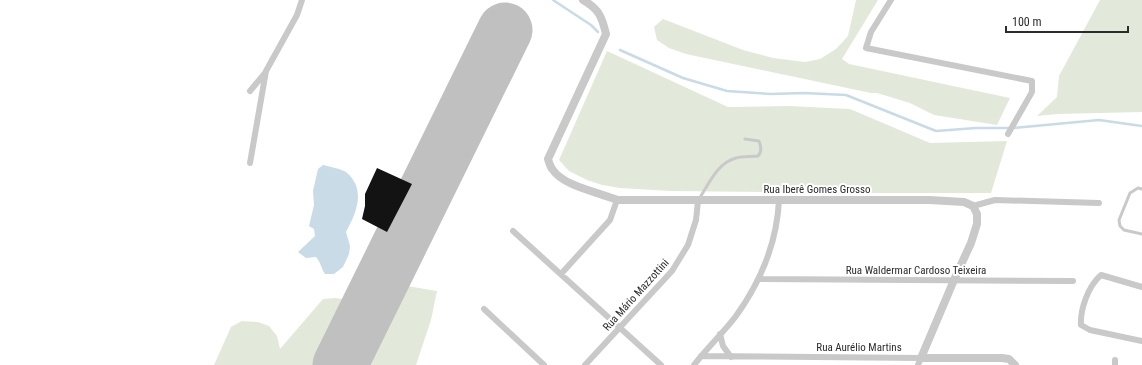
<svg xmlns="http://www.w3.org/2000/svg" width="1142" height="365" viewBox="0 0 1142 365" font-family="'Roboto Condensed',sans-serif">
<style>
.green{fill:#e2e9da}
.water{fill:#c8dbe7}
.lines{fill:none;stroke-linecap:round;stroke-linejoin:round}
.stream{stroke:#c8dbe7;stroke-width:2.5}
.runway{stroke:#c0c0c0;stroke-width:55}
.building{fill:#131313}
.service{stroke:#c9c9c9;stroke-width:3}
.minor{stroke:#c9c9c9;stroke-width:6}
.tertiary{stroke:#c9c9c9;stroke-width:8}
.labels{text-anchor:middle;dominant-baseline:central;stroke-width:4;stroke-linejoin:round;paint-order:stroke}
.street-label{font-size:11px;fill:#2c2c2c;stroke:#fff}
</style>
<rect width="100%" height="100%" fill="#fff"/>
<path class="green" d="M856,0H878L842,59L849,64L1010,98L997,125L934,115L910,103L877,93H871L686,54L669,48L657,40L654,27L663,19L743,50L773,58L805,62L820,59L836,49L848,36Z
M1100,0H1142V112L1058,114L1037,116L1057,97L1059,76Z
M607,51L728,107L789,106L850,109L930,143L1007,141L991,193H839L670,191L620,188L602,185L587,180L569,171L559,160Z
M394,285L407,286L437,291L431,320L416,365H343L361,326L368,315Z
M336,298L349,300C345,324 330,344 317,365H214L231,327L242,321L258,322L269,326L277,336L280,349L323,299Z"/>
<path class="water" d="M323,165C330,167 338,168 344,171C347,172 349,175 351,177C365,194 355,215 346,232L350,246L349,254L343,267L334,274H325C321,268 321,263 316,257L306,258L298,252L315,236L314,229L309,226L314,205L313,191L318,169Z"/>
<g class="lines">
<path class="stream" d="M553,0L591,25L598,32
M620,50L683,78L727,91L771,94L804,93L846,95L936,131L976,128H1013L1099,120L1142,126"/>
<path class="runway" d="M340,365L505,30"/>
</g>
<path class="building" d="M377,168L412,184L387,232L362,219L365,206V194Z"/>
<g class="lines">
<path class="service" d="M1142,189L1138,188L1130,193L1119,220L1120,226L1124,230L1142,234
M699,199C709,184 717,163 736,158C743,156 751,157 758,156C762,152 761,146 759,141L745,139"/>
<path class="minor" d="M891,0L871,32L866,48L1032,81V92L1008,134
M250,91L265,73
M250,163L266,71L297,15L302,0
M973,206L995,200L1099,203
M513,231L661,365
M561,274L610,220L617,200
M759,279L1073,281
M1142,287L1101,275C1088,286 1080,310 1081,325L1090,330L1142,341
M484,309L544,365
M720,334L723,346L731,357
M701,356L921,358L918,365
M585,365L672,271L688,245L696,220L698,201
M694,365C707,348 723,333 736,316C761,281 777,243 779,200
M1115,365V360"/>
<path class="tertiary" d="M583,0C599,9 602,17 606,34L548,159C549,162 550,167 553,170C563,186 601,193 617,200H929L964,202L973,206L977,214V224L971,243L954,280L921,358H1002L1009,359L1015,365"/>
</g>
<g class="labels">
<g class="street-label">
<text x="817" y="189">Rua Iberê Gomes Grosso</text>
<text x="916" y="270">Rua Waldermar Cardoso Teixeira</text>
<text transform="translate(636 295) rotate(-48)">Rua Mário Mazzottini</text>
<text x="859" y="347">Rua Aurélio Martins</text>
</g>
</g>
<path d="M1006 26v6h122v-6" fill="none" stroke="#2c2c2c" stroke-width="2"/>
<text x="1012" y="26" font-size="12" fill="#2c2c2c" stroke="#ffffff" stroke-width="3" paint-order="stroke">100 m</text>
</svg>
